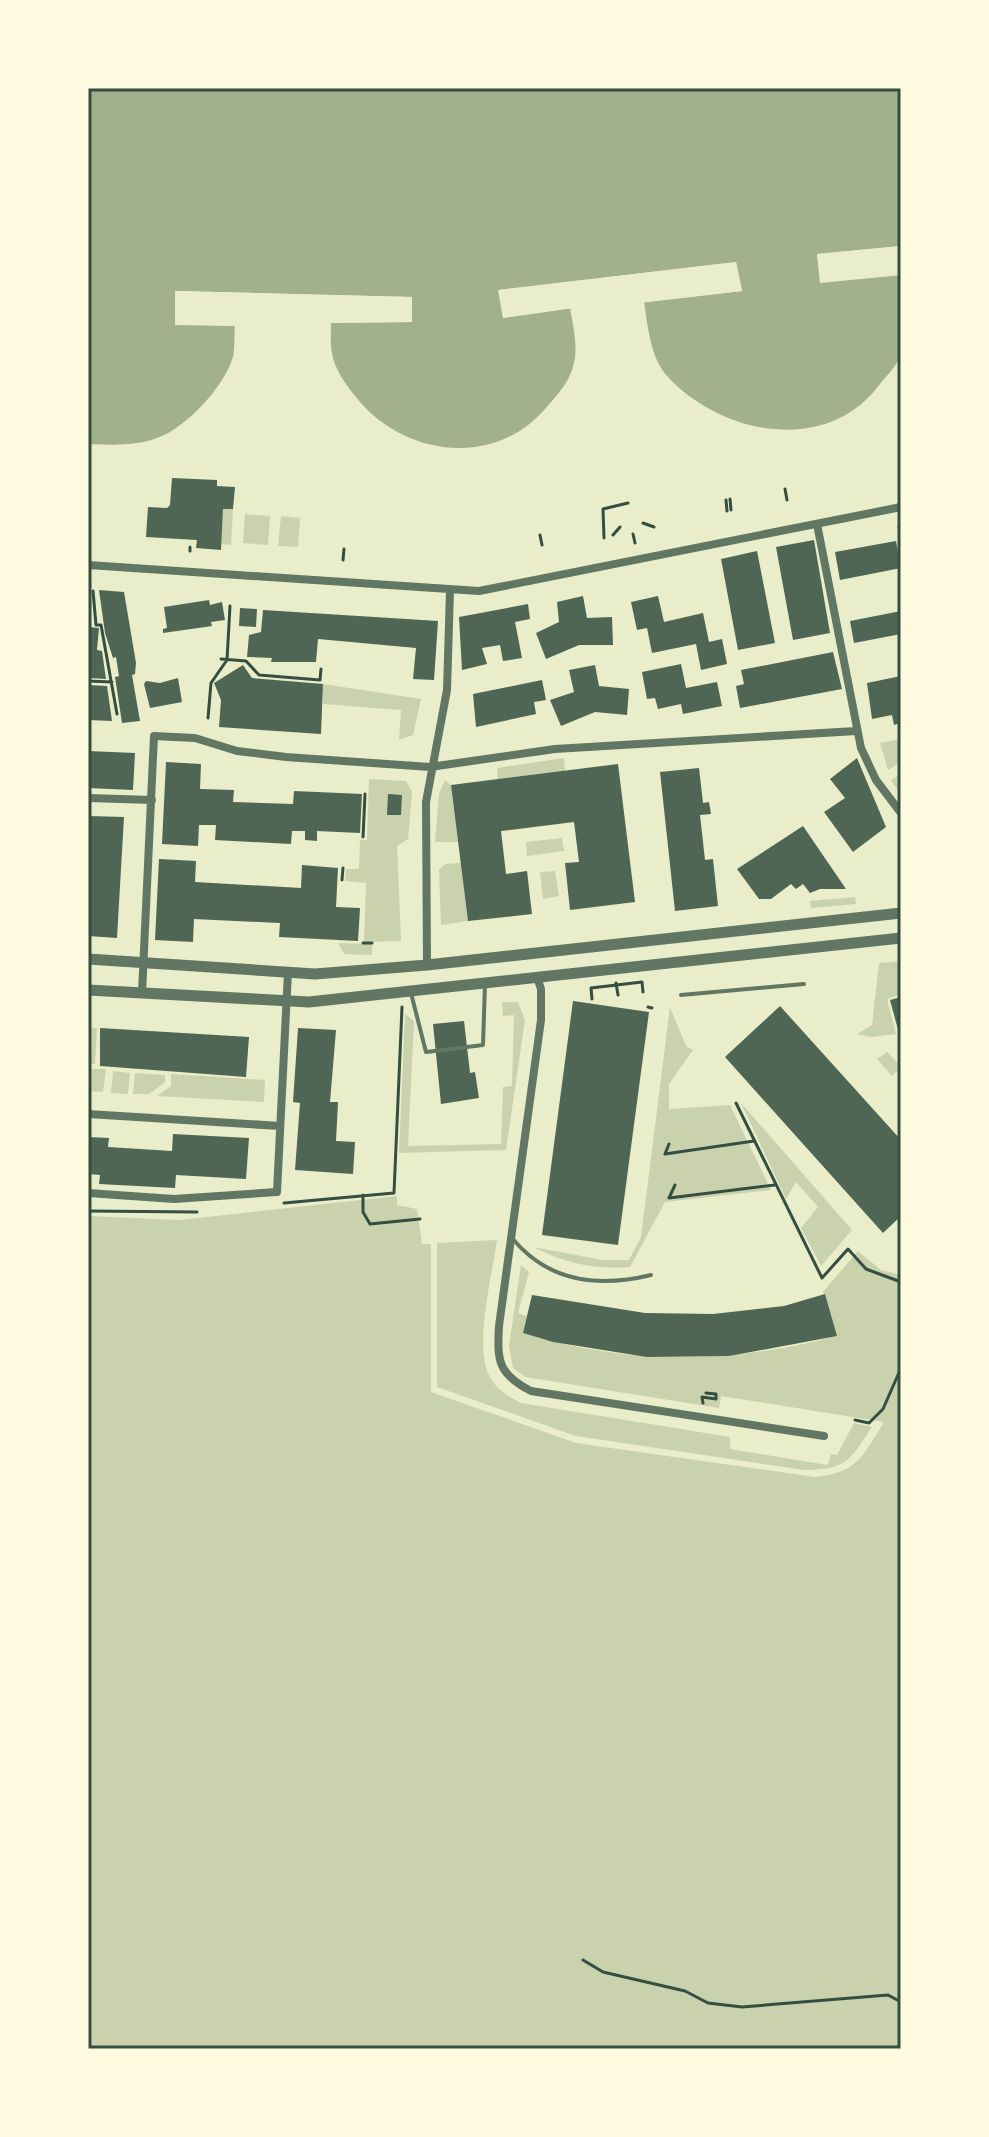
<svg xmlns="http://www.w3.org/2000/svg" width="989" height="2137" viewBox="0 0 989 2137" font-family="'Exo 2',sans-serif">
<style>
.green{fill:#cad2ad}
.water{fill:#a3b18a}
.pier{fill:#e9edc9}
.building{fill:#4f6655}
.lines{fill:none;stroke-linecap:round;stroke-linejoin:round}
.path{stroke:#344e41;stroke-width:3}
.service{stroke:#617663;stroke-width:4}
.minor{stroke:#617663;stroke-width:8}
.tertiary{stroke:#617663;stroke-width:11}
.neatline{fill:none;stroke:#344e41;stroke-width:3}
</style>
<rect width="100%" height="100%" fill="#e9edc9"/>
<path class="green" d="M223,509H233L231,545L221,544Z
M245,514L270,516L268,545L243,543Z
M281,516L300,518L298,547L278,546Z
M323,684L421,699L413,735L399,740L401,710L323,704Z
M901,739V795L891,780L900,774L899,763L888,770L880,743Z
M564,758L565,771L498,779L497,768Z
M369,779L406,781L412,792L408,839L397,846L401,941L364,942L366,883L345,881L346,869H359L360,840H367Z
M445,780L451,785L458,842H435L439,794Z
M562,838L564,851L527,856L526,842Z
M461,863L468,921L441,925L439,870L445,864Z
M555,871L559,896L543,899L540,872Z
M855,897L856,904L811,908L810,901Z
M338,943L372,944V955L344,954Z
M901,961V994L887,999L896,1034L871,1037L857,1034L872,1025L879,963Z
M502,1002H518L525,1020L506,1150L399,1153L405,1014L414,1021L408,1146L501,1144L503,1087L512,1086L514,1015L503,1016Z
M670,1007L686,1046L693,1050L669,1084V1109L730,1105L771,1190L665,1202L630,1267C595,1270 565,1263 533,1247L603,1260H629L641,1237Z
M88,1027L97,1028L95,1064H88Z
M887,1052L901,1067L892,1076L877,1059Z
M88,1069H106L103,1092L88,1091Z
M113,1071L130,1073L128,1094L111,1093Z
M135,1073L165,1075V1082L149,1094H133Z
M171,1074L265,1080L264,1102L157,1096L171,1086Z
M741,1103L852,1230L821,1266L801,1228L818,1207L796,1182L786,1199Z
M397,1196V1205L417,1209L422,1244H431V1392L576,1443L815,1477C857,1473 863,1456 884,1422L721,1396L719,1408L525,1377L513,1368L509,1346L521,1265L529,1272L518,1313L527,1316L523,1333C624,1365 734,1364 836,1336L823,1292L858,1251L881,1270L901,1275V2049H88V1216L179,1220Z
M497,1240C492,1275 475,1342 488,1373C494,1388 507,1396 521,1403L730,1437V1449L828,1465L831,1454L837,1455L854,1423L872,1427C849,1461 848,1469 804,1470L576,1436L437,1387V1243Z"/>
<path class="water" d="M88,88H901V246L817,254L821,282L901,275C901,299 907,331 901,354C899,364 886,376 880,384C828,455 723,436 668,377C650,358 648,326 644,302L742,291L736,262L499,290L503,318L570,308C573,325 578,346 574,363C570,382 558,394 545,409C493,469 402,456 355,396C346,385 334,368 332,353C330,344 331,333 331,323L412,322V297L176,291L175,324L235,326C234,336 235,348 233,357C224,387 186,428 157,438C137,446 109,445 88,444Z"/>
<path class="pier" d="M901,246V250L821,257L824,278L901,271V275L820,283L817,254Z
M736,262L742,291L640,303L644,298L737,288L733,266L503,293L506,313L570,304L574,308L503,318L498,290Z
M175,291L412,297V322L327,323L331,319L408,318V300L179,295V321L235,322L239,326L175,325Z"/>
<path class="building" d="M172,478L217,480V486L235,487L233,509H223L221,550L196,548L197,540L146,537L148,507L167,508L170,505Z
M814,540L830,633L793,640L776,547Z
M896,541L901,568L840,580L835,552Z
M757,551L775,643L738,650L721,559Z
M99,590L124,592L136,663L135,674L132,675L140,721L122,723L115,677L119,676L116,657L113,658L105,633Z
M583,596L587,618L612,617L613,645H579L546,659L536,633L559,622L557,602Z
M658,596L664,622L703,613L709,642L722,639L727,664L701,670L696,644L652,653L647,628L637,630L631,602Z
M209,600L210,605L222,602L225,620L211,622L212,626L163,633V629L167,628L164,607Z
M528,604L530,619L515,622L522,658L503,661L500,645L482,648L487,664L462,670L459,617Z
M240,608L257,609L256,627L239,626Z
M263,610L438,621L434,680L413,679L416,648L318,639L316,662H271L272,658L247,657L249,635L261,632Z
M901,611V634L854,643L850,621Z
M88,627L99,628L97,650L102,651L106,679L88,678Z
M833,652L842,689L740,708L736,686L744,684L741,670Z
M681,664L686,688L717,682L722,706L683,714L681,704L658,709L655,698L647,699L642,672Z
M243,665L252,678L323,684L321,734L219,727L221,700L214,683Z
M595,665L599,686L629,689L627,715L595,712L561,726L550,700L574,692L569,670Z
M901,676V723L894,725L892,715L872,719L867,683Z
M178,678L182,702L150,708L144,684L146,681L160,683Z
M542,680L546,700L534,702L536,714L476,727L473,694Z
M88,685L107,686L112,721L88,720Z
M88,751L135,753L133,790L88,788Z
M857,758L886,827L853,852L824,812L845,798L830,779Z
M166,762L201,764L200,789L234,790L233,802L293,804L294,791L362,794L360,833L317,831V841L305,840V831H292L291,844L215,840L216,825H199L198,846L162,844Z
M618,764L635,902L570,910L565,863L579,862L574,822L501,831L506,874L527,871L532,914L468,921L451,785Z
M699,768L703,803L709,802L711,814L700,815L705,860L713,859L718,906L675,911L660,772Z
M388,794L402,795L401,815H387Z
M89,816L124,817L117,938L88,936Z
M803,826L846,889H820L810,893L803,884L796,889L791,884L771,899H759L737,869Z
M159,859L196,861L195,882L301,888L302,865L338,868L336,907L360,908L358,941L279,937L280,923L194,919L193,942L155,940Z
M901,997V1036L900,1037L890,1000Z
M573,1001L649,1012L618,1245L542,1235Z
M780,1006L901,1140V1216L883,1233L725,1057Z
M464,1021L470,1073L475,1072L479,1098L441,1104L433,1024Z
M100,1028L249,1037L246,1077L100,1066Z
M298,1028L336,1030L330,1102H338L336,1141L355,1142L353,1174L295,1170L300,1103L293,1102Z
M173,1134L249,1138L246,1179L176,1175L175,1188L99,1184L100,1175L88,1174V1137L109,1138L108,1147L172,1151Z
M825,1294L837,1336L729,1356L647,1357L553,1342L523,1333L532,1295L645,1313L713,1314L784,1306Z"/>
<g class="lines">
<path class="path" d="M785,489L787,500
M730,499L731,510
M726,500L727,511
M643,523L654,527
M899,527H901
M633,534L635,543
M540,535L542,545
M613,535L620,527
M604,538L603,509L628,503
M190,551V547
M343,560L344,549
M93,591L96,625H101L117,714
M221,659L246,661L259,675L320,680L321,669
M88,681L112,682
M208,718L211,683L227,660L230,606
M363,837L365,794
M342,880L343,868
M363,943H372
M616,983L618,995
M592,999L591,988L642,982L643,992
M648,1007L652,1008
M736,1103L822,1278L848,1249L866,1269L901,1282
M669,1144L665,1154L754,1141
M675,1185L669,1198L775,1185
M363,1195V1212L370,1224L420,1219
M284,1203L394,1193L402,1007
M88,1211L197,1212
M703,1403L702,1397L716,1399V1394L706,1393
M855,1420L869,1423L883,1409L901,1368
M583,1960L603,1972L685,1991L708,2003L742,2007L888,1995L901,2002"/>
<path class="service" d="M411,993L426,1052L483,1045L485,984
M681,995L804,984
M512,1238C548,1282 598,1288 651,1275"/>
<path class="minor" d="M817,524L861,748L876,780L901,813
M88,565L479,591L901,507
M88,798L152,800
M427,965L426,802L447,690L450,591
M537,977L541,989V1020L499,1326C497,1361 498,1374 531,1391L824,1436
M142,993L154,736L195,738L237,751L286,757L430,767L555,749L856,731
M88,1114L280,1126
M88,1193L174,1199L277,1192L288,972"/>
<path class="tertiary" d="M88,959L315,974L427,965L901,913
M88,990L309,1002L901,938"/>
</g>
<rect width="989" height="2137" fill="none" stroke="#fefae0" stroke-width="180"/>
<rect x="90" y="90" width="809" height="1957" class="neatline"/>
</svg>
